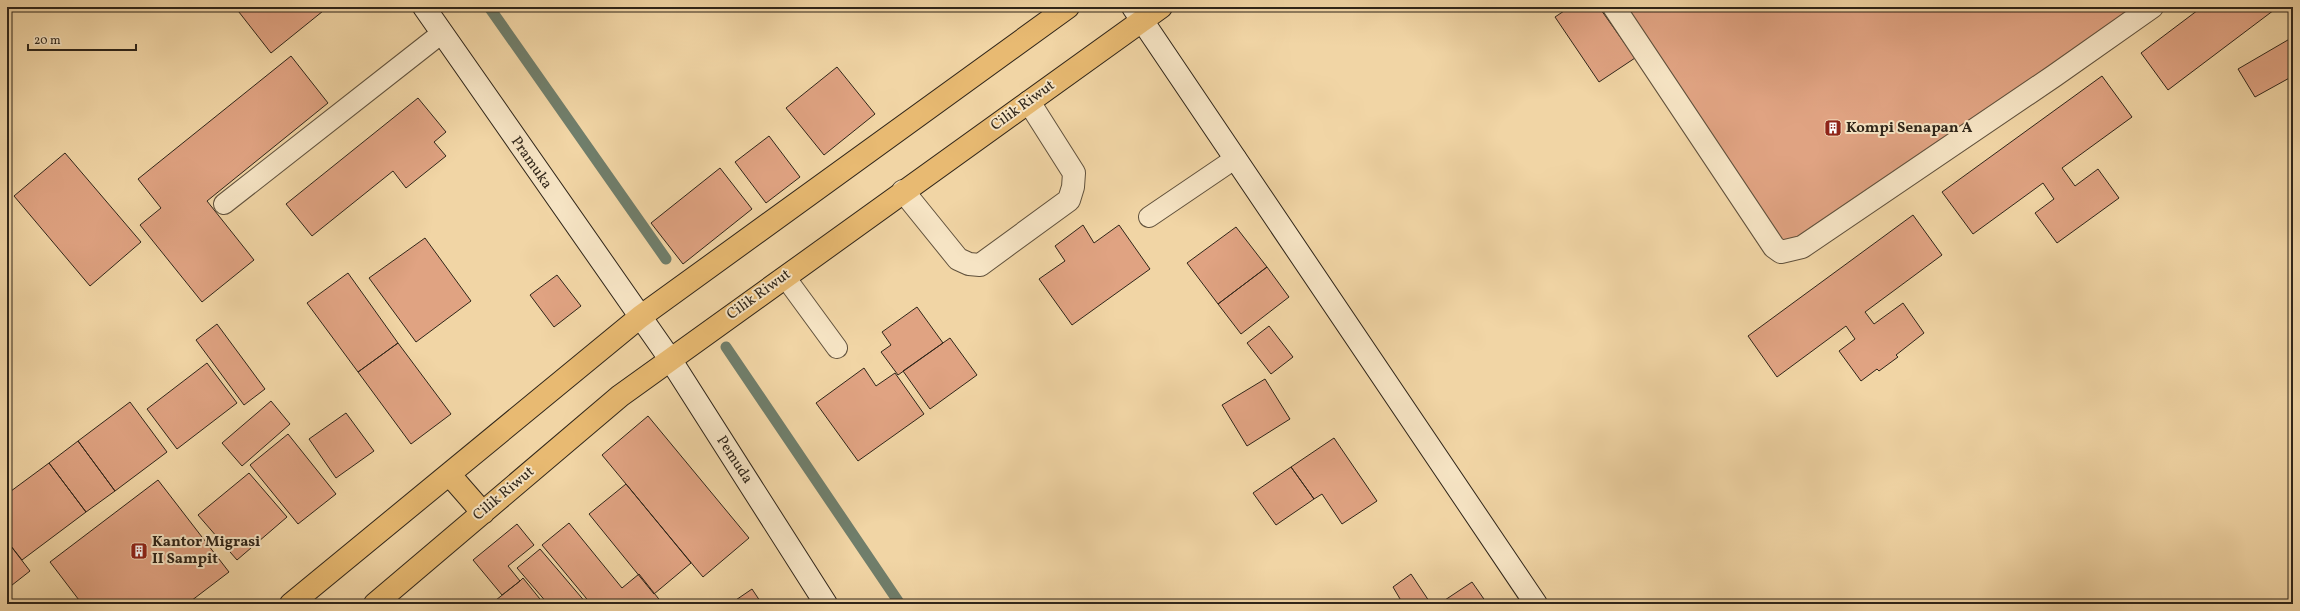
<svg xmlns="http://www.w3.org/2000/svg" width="2300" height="611" viewBox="0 0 2300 611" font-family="Vollkorn,serif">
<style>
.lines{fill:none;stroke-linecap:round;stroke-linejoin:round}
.stream{stroke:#707e6b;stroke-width:11}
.building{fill:#e0a382;stroke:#2f2519}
.lane-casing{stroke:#60513c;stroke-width:22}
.street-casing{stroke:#60513c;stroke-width:24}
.secondary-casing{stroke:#2f2519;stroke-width:24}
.primary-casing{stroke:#2f2519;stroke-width:24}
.lane{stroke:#f6e4c4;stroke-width:20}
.street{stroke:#f6e4c4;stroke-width:22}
.secondary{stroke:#f6e4c4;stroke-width:22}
.primary{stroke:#e8ba72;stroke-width:22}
.labels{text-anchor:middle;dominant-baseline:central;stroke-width:4;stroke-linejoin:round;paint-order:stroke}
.street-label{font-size:15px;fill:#2f2519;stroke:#f6e4c4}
.poi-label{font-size:15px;font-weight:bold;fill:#2f2519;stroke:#f6e4c4;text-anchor:start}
</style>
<rect width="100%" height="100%" fill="#f1d5a5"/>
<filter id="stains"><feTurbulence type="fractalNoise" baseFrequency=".005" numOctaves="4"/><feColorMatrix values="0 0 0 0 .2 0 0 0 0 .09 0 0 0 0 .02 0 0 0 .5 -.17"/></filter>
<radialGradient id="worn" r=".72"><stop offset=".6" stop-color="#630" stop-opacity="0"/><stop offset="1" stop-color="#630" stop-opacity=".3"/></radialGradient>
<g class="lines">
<path class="stream" d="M489,7L666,259
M726,347L900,604"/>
</g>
<path class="building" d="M235,7H328L271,53Z
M1570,7H1599L1635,58L1599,82L1555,17Z
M1623,7H2138L1787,248Z
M2202,7H2278L2168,90L2141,53Z
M2293,37V76L2255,97L2238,69Z
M291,56L328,103L207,201L254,260L202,302L140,225L161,208L138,179Z
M837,67L875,114L824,155L786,108Z
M2102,76L2132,117L2062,168L2075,186L2098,169L2119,198L2057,243L2035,213L2054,199L2043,183L1973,234L1942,192Z
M418,98L446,132L434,142L446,156L406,188L393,171L312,236L286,204Z
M769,136L800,177L766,203L735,162Z
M65,153L141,242L90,286L14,196Z
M720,168L752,209L683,264L651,223Z
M1913,215L1942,255L1865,312L1874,324L1903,303L1924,333L1896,355L1898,357L1879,371L1877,369L1861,381L1839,351L1855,339L1846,326L1777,377L1748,336Z
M1083,225L1094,243L1119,225L1150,269L1072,325L1039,279L1065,261L1055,246Z
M1236,227L1267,267L1218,304L1187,263Z
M425,238L471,301L416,342L369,278Z
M1267,267L1289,297L1241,334L1218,304Z
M348,273L398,343L358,372L307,303Z
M557,275L581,306L554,327L530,295Z
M917,307L943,343L898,375L881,352L891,345L882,332Z
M217,324L265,389L244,405L196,340Z
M1269,326L1293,357L1271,374L1247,343Z
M950,338L977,375L930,409L903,371Z
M398,343L451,414L411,444L358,372Z
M207,363L237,403L177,449L147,409Z
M864,368L876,386L895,373L924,414L858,461L816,403Z
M1265,379L1290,419L1247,446L1222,405Z
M271,401L290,424L242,466L222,443Z
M130,402L167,452L115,491L78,441Z
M346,413L374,451L336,478L309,439Z
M648,416L749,538L703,577L602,455Z
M288,434L336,494L298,524L250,465Z
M1334,438L1377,501L1342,524L1322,494L1314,499L1291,467Z
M78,441L115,491L86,512L49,463Z
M49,463L86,512L22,560L7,541V494Z
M1291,467L1314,499L1276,525L1253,493Z
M249,473L287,517L237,560L198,515Z
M158,480L229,572L187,604H82L50,562Z
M626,484L691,563L654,594L589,514Z
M569,523L622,588L639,574L662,603L591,604L542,545Z
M517,524L534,545L508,566L520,581L502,595L473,560Z
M7,541L30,571L7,589Z
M540,549L587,604H548L517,568Z
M1411,574L1431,604H1403L1393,587Z
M523,578L544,604H491L520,581Z
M1472,582L1486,602L1483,604H1439Z
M752,589L762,604H730Z"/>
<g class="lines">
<g class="lane-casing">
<path id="lane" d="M224,204L442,33
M1149,217L1236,158
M785,277L837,348"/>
</g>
<g class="street-casing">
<path id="street" d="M1614,7L1774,247L1781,252L1802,247L2054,76L2152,7
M903,191L958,259L969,264L980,265L1069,200L1073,187L1074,173L1029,102"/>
</g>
<g class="secondary-casing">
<path id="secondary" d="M424,7L670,359L826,604
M1133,7L1536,604"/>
</g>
<g class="primary-casing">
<path id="primary" d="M449,474L483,513
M291,604L640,317L1068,7
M375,604L620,396L1161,7"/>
</g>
<use href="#lane" class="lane"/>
<use href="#street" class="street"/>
<use href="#secondary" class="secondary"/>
<use href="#primary" class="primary"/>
</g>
<defs>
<g id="building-square" transform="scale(0.9)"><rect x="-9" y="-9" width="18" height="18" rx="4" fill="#8f2418" stroke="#f6e4c4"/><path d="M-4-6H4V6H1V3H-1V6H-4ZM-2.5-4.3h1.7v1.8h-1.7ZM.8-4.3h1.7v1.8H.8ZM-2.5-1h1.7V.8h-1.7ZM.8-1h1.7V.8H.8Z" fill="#fff"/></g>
</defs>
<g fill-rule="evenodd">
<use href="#building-square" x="1833" y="128"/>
<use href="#building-square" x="139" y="551"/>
</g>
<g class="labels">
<g class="street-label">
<text transform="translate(1023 106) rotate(-36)">Cilik Riwut</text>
<text transform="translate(531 163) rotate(55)">Pramuka</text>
<text transform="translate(759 295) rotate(-36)">Cilik Riwut</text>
<text transform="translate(734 460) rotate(57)">Pemuda</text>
<text transform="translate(504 494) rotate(-40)">Cilik Riwut</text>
</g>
<g class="poi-label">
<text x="1846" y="128">Kompi Senapan A</text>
<text x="152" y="542">Kantor Migrasi<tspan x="152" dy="17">II Sampit</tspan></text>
</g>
</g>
<rect width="2300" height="611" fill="none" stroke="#f1d5a5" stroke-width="24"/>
<rect x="8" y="8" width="2284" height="595" fill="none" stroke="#2f2519" stroke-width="2"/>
<rect x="12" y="12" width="2276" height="587" fill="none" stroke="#2f2519"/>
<path d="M28 44v6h108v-6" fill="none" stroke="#2f2519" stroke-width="2"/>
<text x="34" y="44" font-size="12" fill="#2f2519" stroke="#f6e4c4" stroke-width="3" paint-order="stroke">20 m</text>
<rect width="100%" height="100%" filter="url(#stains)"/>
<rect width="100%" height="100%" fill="url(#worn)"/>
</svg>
